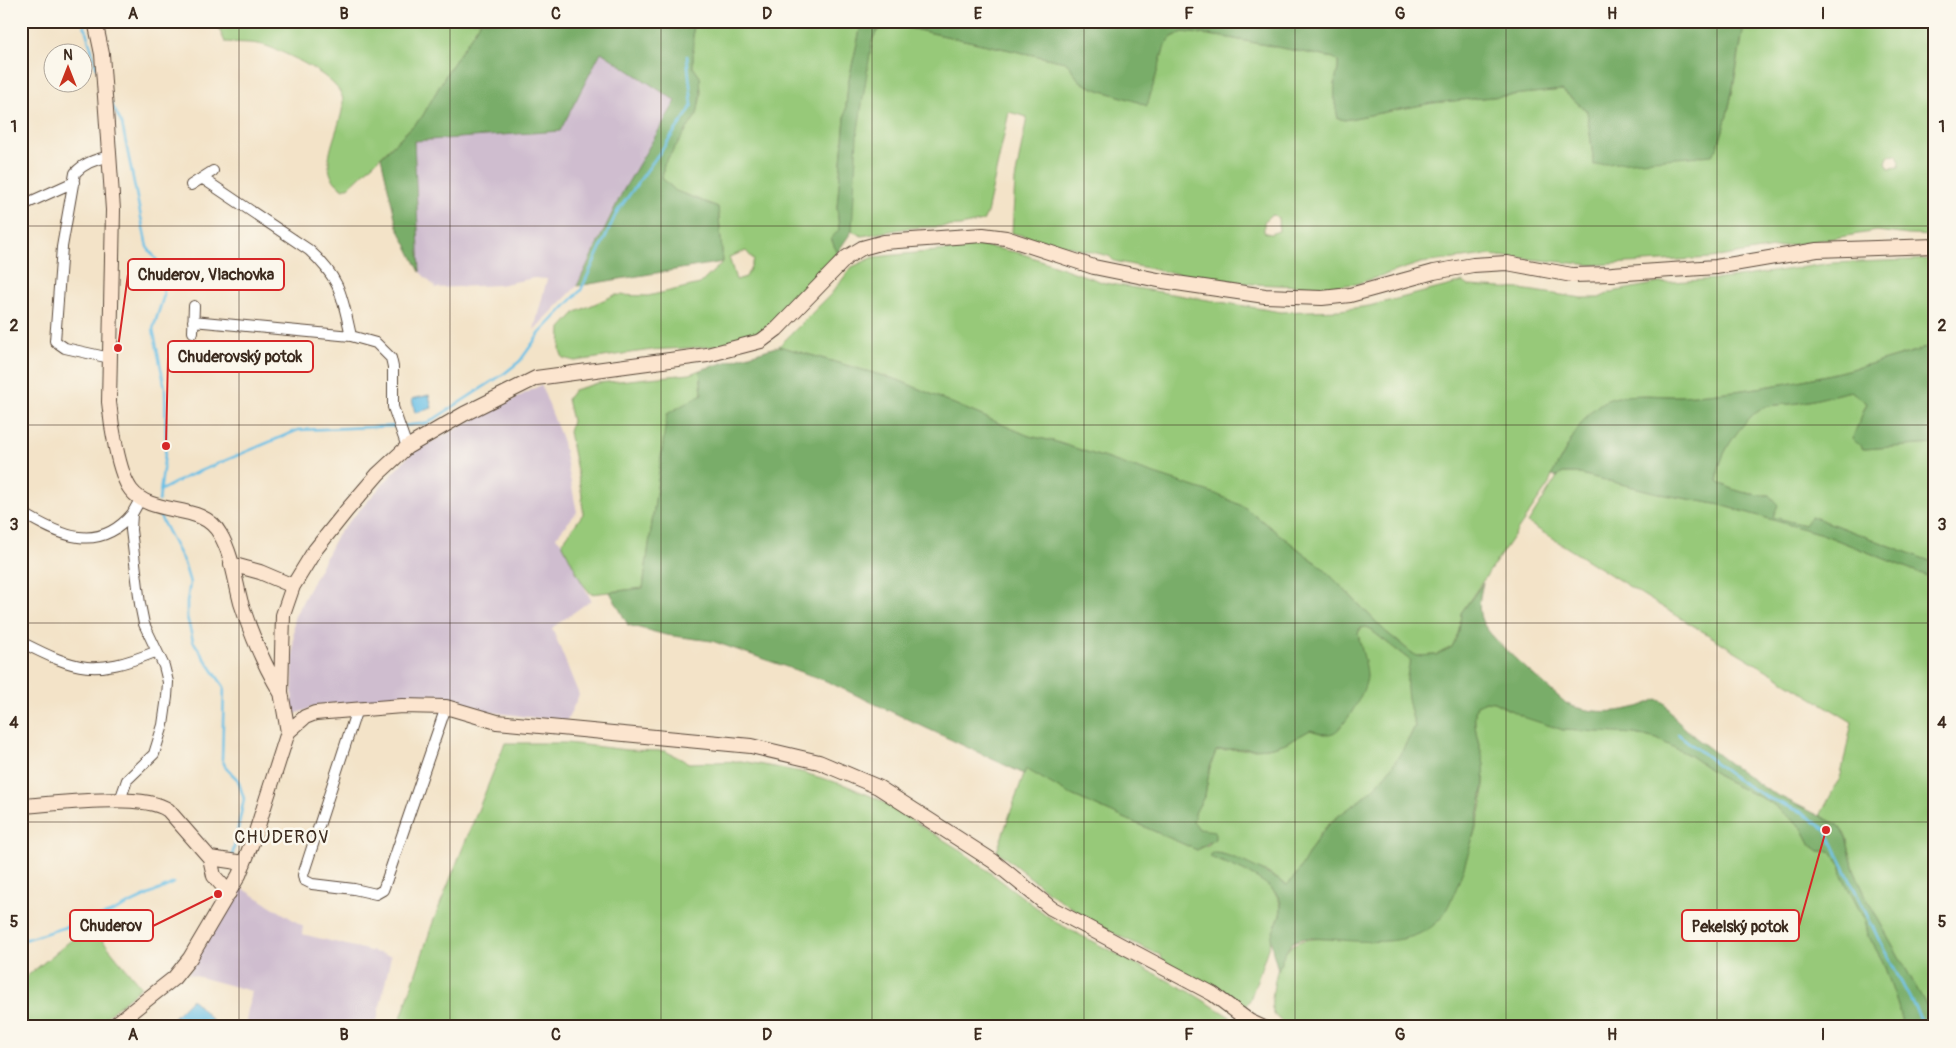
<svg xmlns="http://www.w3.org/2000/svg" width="1956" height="1048" viewBox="0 0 1956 1048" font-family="Pangolin,sans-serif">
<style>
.industrial{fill:#cfbdcf}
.green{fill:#97c979;stroke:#697a4c;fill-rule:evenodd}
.forest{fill:#79ad69;stroke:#5a6c44}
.water{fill:#69c0e6;stroke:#527582}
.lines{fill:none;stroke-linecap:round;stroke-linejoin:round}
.stream{stroke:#69c0e6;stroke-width:2.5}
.street-casing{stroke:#574638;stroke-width:12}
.secondary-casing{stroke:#574638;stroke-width:16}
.street{stroke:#fff;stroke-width:10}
.secondary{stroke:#fce5cf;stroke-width:14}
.grid{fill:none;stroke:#3b2a1e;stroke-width:1;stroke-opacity:0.55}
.labels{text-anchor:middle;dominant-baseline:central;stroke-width:5;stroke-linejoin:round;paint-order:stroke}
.quarter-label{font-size:18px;letter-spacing:1px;fill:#3b2a1e;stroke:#fbf7ec}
.leader{fill:none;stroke:#d62828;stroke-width:2}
.callout-dot{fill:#d62828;stroke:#fbf7ec;stroke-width:2}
.callout{fill:#fbf7ec;stroke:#d62828;stroke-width:2}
.callout-label{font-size:16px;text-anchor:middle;font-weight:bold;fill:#3b2a1e}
.neatline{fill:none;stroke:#3b2a1e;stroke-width:2}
.grid-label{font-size:16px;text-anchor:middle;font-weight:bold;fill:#3b2a1e}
</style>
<rect width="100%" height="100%" fill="#fbf7ec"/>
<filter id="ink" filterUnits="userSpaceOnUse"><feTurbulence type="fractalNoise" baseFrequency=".02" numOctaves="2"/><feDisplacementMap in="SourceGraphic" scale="10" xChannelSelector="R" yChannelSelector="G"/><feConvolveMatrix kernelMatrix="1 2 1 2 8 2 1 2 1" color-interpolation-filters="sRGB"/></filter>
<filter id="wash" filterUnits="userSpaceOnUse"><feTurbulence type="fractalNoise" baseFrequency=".0096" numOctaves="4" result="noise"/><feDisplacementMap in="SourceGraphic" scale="20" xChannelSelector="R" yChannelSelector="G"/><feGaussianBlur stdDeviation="1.12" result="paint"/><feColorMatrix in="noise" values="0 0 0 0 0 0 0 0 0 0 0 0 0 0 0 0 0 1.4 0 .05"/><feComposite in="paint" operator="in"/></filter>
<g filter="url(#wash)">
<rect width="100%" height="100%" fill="#f3e3c8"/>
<path class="industrial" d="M601,51L677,101L623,191L577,286L534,330L547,279L534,278L499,285L436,288L420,272L414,141L560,131Z
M541,385L562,439L577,512L556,537L562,543L591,600L552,628L579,695L566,722L409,701L319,705L292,715L294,618L337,535L412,452Z
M239,886L303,926L302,934L391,956L377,1021L346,1027H245L251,991L188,974Z"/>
<path class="green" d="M220,21H481L447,73L422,117L350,186L344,189C310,170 344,128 343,100C341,78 283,51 263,45C251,42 238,43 225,42L219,29Z
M693,21H862L848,84L837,207L839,230L831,238L837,253L761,333C727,350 689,347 652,350C626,353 600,358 575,361L563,358L560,350L561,328L576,312L615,295L648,296L700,284L723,262L718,207L676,191L662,179L664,164L697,114L701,94L700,77L693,67ZM746,251L754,260L746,277L736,280L729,257Z
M1745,21H1935V236L1908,235L1877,231L1712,258L1593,265L1487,255L1421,263L1356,284L1326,287L1253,284L1166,272L1114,261L1109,256L1012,233L1015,180L1027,117L1009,112L987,213L983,221L960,226L908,228L862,236L852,231C849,167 860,103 872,41C876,29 882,25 895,25L1065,62C1073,67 1074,77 1083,83C1098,92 1129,97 1147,106L1165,45L1172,37L1183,32L1224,37L1334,58L1338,62C1339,69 1336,75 1335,82C1334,93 1335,107 1338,118L1344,120L1432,103L1562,90L1587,111L1594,164L1717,149C1732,107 1737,64 1745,21ZM1897,154L1900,162L1899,167L1889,168L1886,162L1889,155ZM1274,215L1278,218L1279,231L1270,234L1264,232V222L1269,216Z
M964,242L1020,253L1105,283L1281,312L1340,310L1369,306L1463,282L1469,286L1520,289L1582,298H1599L1612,292L1658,283L1731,278L1832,263L1935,259V345C1869,366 1803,383 1735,391C1717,393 1700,395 1682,396C1662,397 1637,392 1618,399C1610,402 1597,407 1591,413C1581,421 1552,472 1549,484L1461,613L1459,631L1452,647L1436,655L1416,656L1386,632L1324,569L1244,507L1215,494L1053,441L1029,436L898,380L779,346L831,294L852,267L874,257L948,250Z
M700,370L702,394L663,444L643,588L591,594L582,583L562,543L583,514L582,495L569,432L572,421L567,399L574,390L598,383L690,374Z
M1851,391L1867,403L1853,438L1863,449L1935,444V563L1811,516L1804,525L1773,517L1769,495C1753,496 1731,491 1718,481C1715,458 1741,422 1760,409C1768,404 1788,405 1798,403C1816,400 1833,395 1851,391Z
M1563,473H1576L1666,495L1721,505L1822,534L1935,579V1021L1869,903L1854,870L1846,836L1838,825L1820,816L1841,775L1852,722L1646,597L1528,523L1557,477Z
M1363,626L1367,627L1411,661C1403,680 1409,707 1415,726C1402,754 1386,780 1361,800C1349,809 1336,816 1325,828C1310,845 1304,870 1287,885L1268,873L1220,853L1211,857C1234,868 1281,879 1281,911L1250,1000L1244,1007L1164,961L1160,955L1106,930L1051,894L997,851L1026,768L1067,793L1197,850L1210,844L1193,821L1196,811L1205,795L1210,767L1216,751C1233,748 1250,750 1267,748C1283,746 1296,738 1310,730L1325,734L1367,676L1358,633Z
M1486,701L1494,702L1507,709L1563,730L1635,734L1657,739L1689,755L1728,782L1770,802L1802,828L1811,845L1819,851H1830L1841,866L1842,876L1866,923L1868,935L1883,962L1897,1002L1903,1027H1291C1278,1020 1270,1015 1272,999C1281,920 1311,942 1371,940C1378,940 1388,942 1394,939C1408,932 1439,907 1451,896C1458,890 1481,814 1482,803C1484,791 1485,776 1484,765C1481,745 1470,725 1477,705Z
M505,743H567L627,750L665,751L689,763L741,761L801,772L845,785L878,799L960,850L1057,923L1190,992L1230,1017L1235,1027H398L433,922Z
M90,925L141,987L94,1027H21V981Z"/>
<path class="forest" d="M481,21H693V67L700,77L701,94L697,114L664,164L662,178L676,191L718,207L723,262L577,286L623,191L676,101L601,52L560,131L414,141L420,272L397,226L381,157L422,117L447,73Z
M862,21H1745C1736,64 1732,107 1717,149L1712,155L1594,165L1587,111L1562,90L1432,103L1344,120L1338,118C1335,107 1334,93 1335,82C1336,75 1339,70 1338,62L1334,58L1224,37L1183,32L1172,37L1165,45L1147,106C1129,97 1098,92 1083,83C1074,78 1073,67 1065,62L895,25C882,25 876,29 872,41L857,136L852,231L837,253L831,238L839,230L837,207L848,84Z
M1935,345V444L1864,449L1852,439L1867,403L1851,391C1833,395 1816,400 1798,403C1787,405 1768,404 1760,409C1742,422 1715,458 1718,481C1731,491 1753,496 1769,495L1778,505L1773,517L1804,525L1811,516L1935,563V579L1822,534L1721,505L1666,495L1576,473H1563L1557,477L1551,476C1566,453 1579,416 1603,402C1623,391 1660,397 1682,396C1700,395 1717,393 1735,391C1803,383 1869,366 1935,345Z
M779,346L898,380L1029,436L1053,441L1216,494L1244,507L1324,569L1386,632L1416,656L1436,655L1452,647L1459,631L1461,613L1483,583C1480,595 1477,609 1482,621C1488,638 1550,689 1567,704C1594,716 1631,713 1657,699L1665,703L1676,720L1696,738L1737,769L1769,791L1838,825L1846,837L1854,870L1869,903L1935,1021V1027H1903L1897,1002L1883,962L1868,935L1866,923L1842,876L1841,866L1830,851H1819L1811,845L1802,828L1770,802L1728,782L1689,755L1657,739L1635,734L1563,730L1526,718L1494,702L1486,701L1477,705C1470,725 1481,746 1484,765C1488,795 1460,894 1441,918C1416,948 1365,942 1329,939C1318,939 1306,936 1295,941C1286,947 1282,961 1278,970C1276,961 1271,949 1271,939C1272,930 1280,920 1281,910C1285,883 1230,866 1210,857V854C1222,847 1274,877 1287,885C1304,869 1310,845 1326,828C1336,816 1349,809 1361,799C1386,779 1402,754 1415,726C1409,705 1402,682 1411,661L1367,627L1360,628L1358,633C1360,646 1367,664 1367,676C1367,689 1345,728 1333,733C1325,736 1318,732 1310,730C1296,738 1283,746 1267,748C1250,750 1233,747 1216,751L1210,767L1205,795L1196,811L1193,821L1199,829L1215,831V839L1197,850L1067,793L1026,769L1024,774L824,680L712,641L666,635L628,625L610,592L643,588L667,414L702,394L700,370Z"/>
<path class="water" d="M429,395L432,408L415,413L412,399Z
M192,999L213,1021L208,1027H164Z"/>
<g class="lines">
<path class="stream" d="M83,21L97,68
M111,103L122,124L147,247L161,266L164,295L153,329L165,388L166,446L159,501
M403,426L428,423L505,373L520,361L540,333L581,290L617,212L688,113L692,105L687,56
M161,490L186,477L298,430L398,426
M157,511L184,563L190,583L187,602V617L193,641L224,687L222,759L226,768L238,780L244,799L232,857
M1678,734L1736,779L1766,797L1801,812L1826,830L1880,942L1925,1027
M21,941L110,913L174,883"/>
</g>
</g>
<g filter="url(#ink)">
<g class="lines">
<g class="street-casing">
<path id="street" d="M108,157C95,159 84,163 75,173L62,247L55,341L65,348L110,358
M202,178L309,250C341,279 342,296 351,336
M191,185L213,171
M21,206L74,182
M193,321L351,336L376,343L391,358L393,367V407L407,447
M193,332L194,306
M21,512C60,536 98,554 132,514
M21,642C78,671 94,676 155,652
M357,709L303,875L304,880L312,884L354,889L376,894L383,890L386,882L446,707
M120,800L127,780L154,754L163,725L167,697L168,682L164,666L144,624L140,604L131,530L132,514L141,498"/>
</g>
<g class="secondary-casing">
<path id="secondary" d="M95,21L102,54L113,210L109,402C111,423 118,473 131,490C153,518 202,501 220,534C232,554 235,580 241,603C251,634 264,665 281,693
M231,564L260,572L293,586
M288,732L281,692L283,615L293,586L315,550L347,510L378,474L407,447L464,414L536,378L707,355L761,341L777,329L847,257L862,248L884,242L983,235L1006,238L1094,267L1163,281L1265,296L1322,298L1350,295L1434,272L1473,265L1507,263L1572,275L1612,274L1716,267L1817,250L1935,246
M21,806C55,804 143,792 168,810L210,858L244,863
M210,858L214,876L229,893
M112,1027L174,978L190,958L239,875L255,835L288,732L305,717L315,713L402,706L446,707L497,722L751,746L819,762L878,787L993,861L1051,908L1213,994L1249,1021L1262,1027"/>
</g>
<use href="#street" class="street"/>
<use href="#secondary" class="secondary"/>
</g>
</g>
<path class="grid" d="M239,21V1027M450,21V1027M661,21V1027M872,21V1027M1084,21V1027M1295,21V1027M1506,21V1027M1717,21V1027M21,226H1935M21,425H1935M21,623H1935M21,822H1935"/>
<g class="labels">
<g class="quarter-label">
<text x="282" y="837">CHUDEROV</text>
</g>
</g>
<path class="leader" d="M118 348L128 274M166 446L168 357M218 894L153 926M1826 830L1799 926"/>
<g class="callout-dot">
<circle cx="118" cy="348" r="5"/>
<circle cx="166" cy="446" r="5"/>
<circle cx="218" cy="894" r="5"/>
<circle cx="1826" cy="830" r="5"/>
</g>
<g class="callout">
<rect x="128" y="259" width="156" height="31" rx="5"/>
<rect x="168" y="341" width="145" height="31" rx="5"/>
<rect x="70" y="910" width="83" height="31" rx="5"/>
<rect x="1682" y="910" width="117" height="31" rx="5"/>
</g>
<g class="callout-label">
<text x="206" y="280">Chuderov, Vlachovka</text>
<text x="240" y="362">Chuderovský potok</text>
<text x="111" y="931">Chuderov</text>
<text x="1740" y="932">Pekelský potok</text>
</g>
<rect width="1956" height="1048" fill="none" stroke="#fbf7ec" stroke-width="55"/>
<g transform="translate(68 68)"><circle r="24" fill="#fbf7ec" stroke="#aea59a"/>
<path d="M0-4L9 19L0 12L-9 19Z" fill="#c8321e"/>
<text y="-8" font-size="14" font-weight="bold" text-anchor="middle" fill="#3b2a1e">N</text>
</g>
<rect x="28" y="28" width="1900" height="992" class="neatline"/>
<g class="grid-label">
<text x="133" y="19">A</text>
<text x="344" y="19">B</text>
<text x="556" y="19">C</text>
<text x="767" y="19">D</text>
<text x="978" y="19">E</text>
<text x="1189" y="19">F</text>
<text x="1400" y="19">G</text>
<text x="1612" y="19">H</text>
<text x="1823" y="19">I</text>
<text x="14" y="132">1</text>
<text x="1942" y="132">1</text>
<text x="14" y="331">2</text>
<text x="1942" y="331">2</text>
<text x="14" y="530">3</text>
<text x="1942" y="530">3</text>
<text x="14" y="728">4</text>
<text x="1942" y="728">4</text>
<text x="14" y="927">5</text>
<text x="1942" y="927">5</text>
<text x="133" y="1040">A</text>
<text x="344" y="1040">B</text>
<text x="556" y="1040">C</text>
<text x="767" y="1040">D</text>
<text x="978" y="1040">E</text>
<text x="1189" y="1040">F</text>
<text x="1400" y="1040">G</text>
<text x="1612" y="1040">H</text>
<text x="1823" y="1040">I</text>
</g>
</svg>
